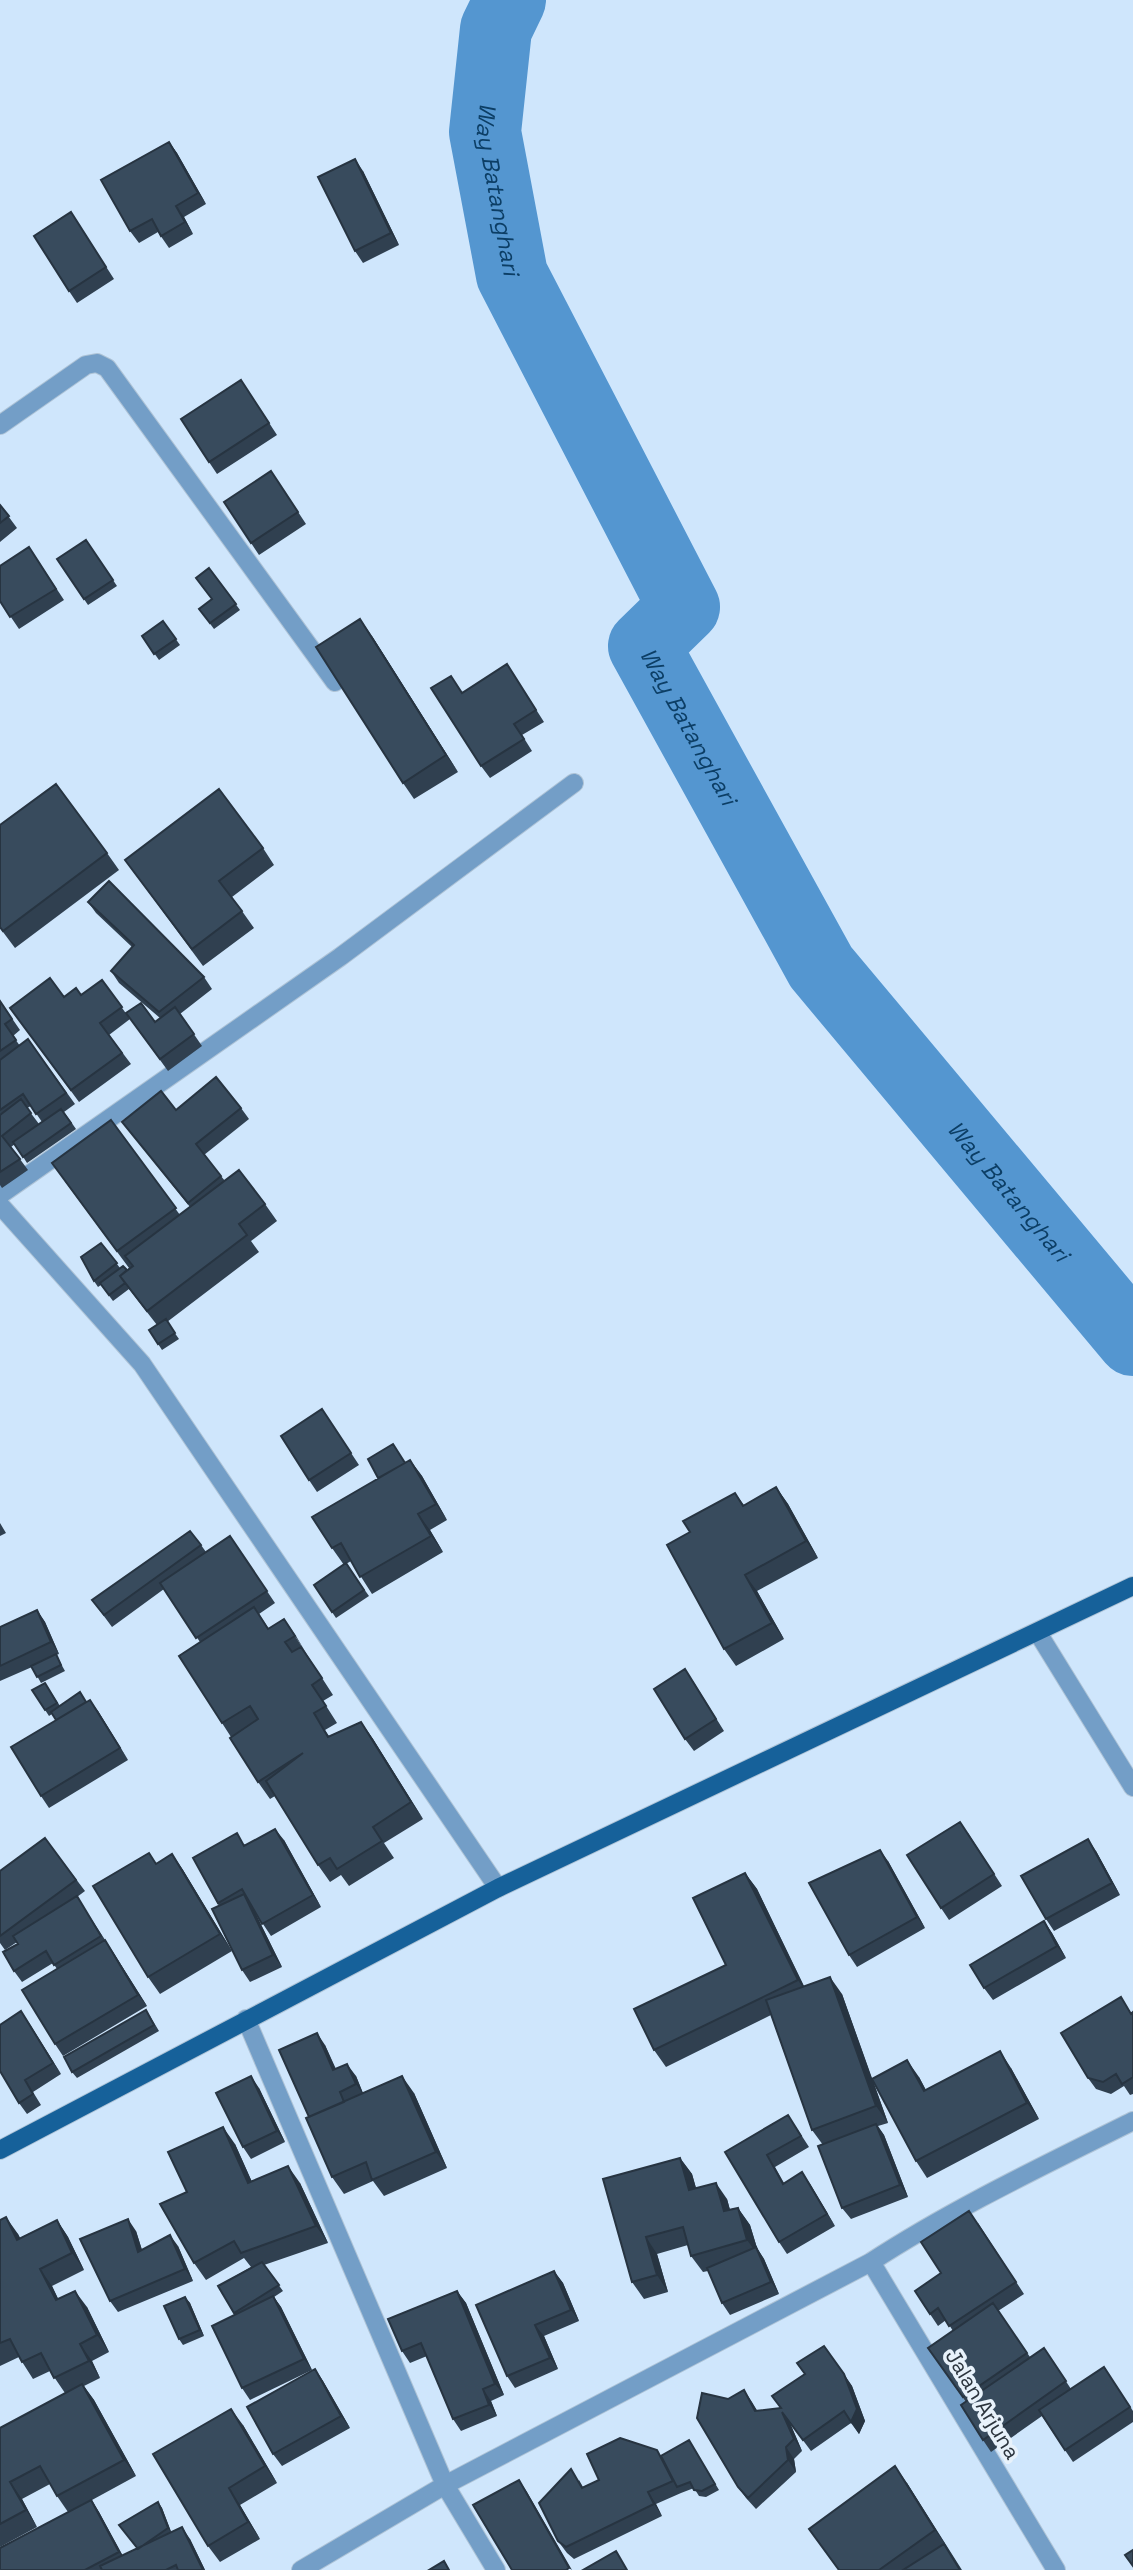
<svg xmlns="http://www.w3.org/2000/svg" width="1133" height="2570" viewBox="0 0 1133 2570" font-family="'Space Grotesk',sans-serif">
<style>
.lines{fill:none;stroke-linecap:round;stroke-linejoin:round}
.river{stroke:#5496d0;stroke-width:72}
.minor-casing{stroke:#aec3d6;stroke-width:20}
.primary-casing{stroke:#aec3d6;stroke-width:20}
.minor{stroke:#739ec7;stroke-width:18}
.primary{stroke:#16619a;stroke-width:18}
.wall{fill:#304050;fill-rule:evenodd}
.shaded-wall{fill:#273441}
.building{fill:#384b5d;stroke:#273441;stroke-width:2}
.labels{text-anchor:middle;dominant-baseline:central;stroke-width:7;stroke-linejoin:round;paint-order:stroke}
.street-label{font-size:21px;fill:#2c353e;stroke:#e8f2fb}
.water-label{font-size:23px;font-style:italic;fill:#0c3e65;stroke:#e8f2fb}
</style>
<rect width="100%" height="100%" fill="#cfe6fc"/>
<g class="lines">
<path class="river" id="s1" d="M510,0L496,29L485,132L512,275L684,607L644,646L821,967L1133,1340"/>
<g class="minor-casing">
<path id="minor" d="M0,425L86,365L97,363L107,368L335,682
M0,1195L340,957L574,783
M0,1205L142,1364L498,1888
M1038,1633L1133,1787
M246,2019L445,2485L496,2570
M871,2262L1056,2570
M301,2570L445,2485L871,2262C954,2208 1045,2165 1133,2121"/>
</g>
<g class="primary-casing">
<path id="primary" d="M0,2150L498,1888L1133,1586"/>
</g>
<use href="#minor" class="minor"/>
<use href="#primary" class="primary"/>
</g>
<path class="wall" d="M169,142L177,153L206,204L184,217L193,234L169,248L158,232L139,243L130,231Z
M363,171L399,245L363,263L355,251Z
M71,212L114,279L77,303L69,291Z
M241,380L277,435L217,474L209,462Z
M271,471L306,524L259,555L224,502Z
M0,505L17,528L0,542Z
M86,540L117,586L88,605L57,559Z
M29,547L64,600L19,629L0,601Z
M209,568L240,610L214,629L199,609L212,599Z
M163,621L180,645L159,660L142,636Z
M372,636L458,772L414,799L403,783Z
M507,664L544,722L522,735L532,751L490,778L481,766L462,693Z
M263,848L274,865L232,897L254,928L203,966L125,860Z
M107,853L119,870L15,948L0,928Z
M88,902L204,977L212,989L180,1014L202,1046L168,1071L126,1013L155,1022L160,1018L119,983L111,971L132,947L96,913Z
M102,980L130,1019L109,1035L131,1064L79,1102L10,1008L81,995Z
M0,1001L20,1030L13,1036L20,1046L28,1039L75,1104L64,1112L76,1129L27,1163L15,1144L11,1147L28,1170L2,1188L0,1185ZM31,1106L42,1122L39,1124L27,1108Z
M241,1108L249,1119L204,1155L225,1181L265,1204L277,1221L251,1241L259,1252L167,1322L179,1339L162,1350L149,1330L157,1325L129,1289L113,1301L101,1285L98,1287L94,1281L101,1243L120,1268L127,1270L129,1268L64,1180L111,1120L180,1215L190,1207L122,1122L176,1110Z
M322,1409L359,1465L317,1492L309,1480Z
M410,1460L422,1476L447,1520L430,1530L443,1552L372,1594L351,1561L346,1564L369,1596L336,1618L314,1585L344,1565L332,1548L405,1463Z
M776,1487L788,1504L818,1558L757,1591L784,1639L736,1666L724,1649L690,1532L735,1493L744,1505Z
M0,1523L6,1533L0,1536Z
M230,1536L275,1603L259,1614L269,1629L284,1619L333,1695L323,1701L337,1723L325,1730L329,1736L361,1722L373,1739L423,1819L384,1843L394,1858L349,1886L341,1875L330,1882L318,1865L275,1796L270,1799L258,1782L231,1737L222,1723L200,1642L164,1589L112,1627L92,1600L201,1545L206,1552Z
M37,1610L45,1622L59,1654L56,1655L65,1671L41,1683L32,1667L0,1681V1627Z
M693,1681L724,1731L694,1751L685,1739Z
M45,1683L60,1706L86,1702L98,1711L128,1760L49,1808L41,1796L56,1720L52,1714L49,1716L32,1690Z
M968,1833L1002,1886L949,1920L941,1908Z
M45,1838L85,1891L77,1897L113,1952L147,2006L63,2056L55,2044L57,1969L53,1963L22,1982L14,1971L18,1944L17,1942L5,1950L0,1943V1871Z
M284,1840L321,1907L271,1936L253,1909L282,1967L250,1982L242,1970L219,1906L193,1858L246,1846Z
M1096,1851L1120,1895L1054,1931L1046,1919Z
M172,1854L183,1870L232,1951L160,1994L148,1977L156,1864Z
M888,1861L925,1928L857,1967L849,1955Z
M745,1873L757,1889L804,1986L842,1994L872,2079L919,2077L926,2090L1011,2068L1039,2119L927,2178L916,2161L873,2081L888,2123L878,2126L884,2135L908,2197L851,2219L842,2208L823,2145L812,2130L771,2015L666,2067L654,2050L726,1965Z
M1044,1921L1052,1933L1066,1958L993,2000L984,1988Z
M1133,2012V2094L1130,2095L1124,2086L1111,2094L1096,2089L1088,2078Z
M150,2016L159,2031L77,2078L72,2072Z
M29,2023L61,2074L33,2092L41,2105L27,2114L19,2103Z
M325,2045L336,2069L356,2076L363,2093H414L447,2168L384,2196L373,2181L344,2194L332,2177L309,2117Z
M259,2088L285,2142L251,2159L243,2147Z
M796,2127L809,2147L775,2167L784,2183L810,2184L835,2226L787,2254L779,2242L725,2152Z
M235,2144L252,2182L300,2183L328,2243L264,2265L283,2291L274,2297L281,2307L312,2370L250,2400L242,2388L235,2314L218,2286L251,2267L244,2258L206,2280L194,2263L187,2192Z
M680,2158L692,2174L696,2188L727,2199L730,2210L738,2208L750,2225L757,2248L764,2259L779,2294L730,2315L722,2303L708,2271L703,2272L691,2256L688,2245L657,2254L668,2292L644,2299L632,2282L603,2179Z
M0,2220L18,2234L20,2238L57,2220L68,2237L84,2270L52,2286L58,2299L87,2307L109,2352L92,2361L100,2378L84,2386L94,2400L136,2476L92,2500L99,2512L123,2556L137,2549L158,2502L162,2508L171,2532L190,2539L205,2570H0L68,2512L57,2496L50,2484L22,2499L37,2527L0,2547V2428L65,2393L50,2371L33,2379L19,2357L0,2366Z
M978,2223L1024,2294L998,2311L1030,2357L1044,2348L1071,2389L1104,2367L1133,2411V2422L1073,2462L1042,2416L991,2452L983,2440L966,2402L928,2348L953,2331L946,2320L938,2326L930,2314L941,2273Z
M136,2231L142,2250L178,2246L193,2281L118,2312L110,2301Z
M554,2271L563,2283L579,2321L544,2336L558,2369L515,2388L507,2376Z
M457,2291L466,2303L504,2395L491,2401L497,2416L461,2431L453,2419L427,2356L410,2363L402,2351Z
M185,2297L190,2303L204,2336L183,2345L179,2339Z
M824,2346L852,2386L865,2421L859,2434L851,2423L811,2451L790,2423L802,2451L794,2459L796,2472L756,2509L746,2498L738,2487L728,2399L744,2390L757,2411L781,2408Z
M315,2369L323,2381L350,2428L282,2466L273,2454Z
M243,2425L277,2483L240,2505L260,2539L220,2562L208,2546Z
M689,2440L719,2490L706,2497L699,2496L694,2488L681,2493L656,2504L662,2516L574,2559L567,2553L558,2541L579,2480L583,2487L599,2480L661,2456Z
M907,2483L962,2570H839L809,2529Z"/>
<path class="shaded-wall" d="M169,142L177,153L206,204L198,193Z
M355,159L363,171L399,245L391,233Z
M176,206L184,217L193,234L185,222Z
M360,619L372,636L458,772L446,755Z
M410,1460L422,1476L447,1520L436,1504Z
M776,1487L788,1504L818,1558L806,1541Z
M418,1514L430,1530L443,1552L431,1536Z
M745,1575L757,1591L784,1639L772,1623Z
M37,1610L45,1622L59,1654L51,1642Z
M284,1619L296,1636L306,1653Z
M90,1700L98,1711L128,1760L120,1748Z
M361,1722L373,1739L423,1819L411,1802Z
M275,1829L284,1840L321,1907L313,1895Z
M1088,1839L1096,1851L1120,1895L1112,1883Z
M880,1850L888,1861L925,1928L917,1917Z
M172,1854L183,1870L232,1951L220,1934Z
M745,1873L757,1889L809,1997L798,1980Z
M244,1894L252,1906L282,1967L273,1955Z
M1044,1921L1052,1933L1066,1958L1057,1946Z
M105,1940L113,1952L147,2006L138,1995Z
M830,1977L842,1994L888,2123L876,2106Z
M21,2011L29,2023L61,2074L53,2063Z
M317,2033L325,2045L341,2082L333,2070Z
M1000,2051L1011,2068L1039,2119L1027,2103Z
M907,2060L919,2077L935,2108L924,2091Z
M347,2064L356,2076L364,2096L356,2084Z
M251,2076L259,2088L285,2142L277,2131Z
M402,2076L414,2093L447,2168L436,2152Z
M876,2124L884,2135L908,2197L900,2185Z
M223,2127L235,2144L260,2200L248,2183Z
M680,2158L692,2174L701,2206L689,2190Z
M288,2166L300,2183L328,2243L316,2226Z
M802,2172L810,2184L835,2226L827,2214Z
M716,2183L727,2199L735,2228L724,2211Z
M738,2208L750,2225L757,2248L764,2259L779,2294L771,2282L759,2256L747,2240Z
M6,2217L18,2234L29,2256L17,2240Z
M128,2219L136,2231L146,2263L138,2252Z
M57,2220L68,2237L84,2270L72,2253Z
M170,2235L178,2246L193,2281L185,2269Z
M646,2237L657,2254L668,2292L657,2275Z
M40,2269L52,2286L67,2317L56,2300Z
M554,2271L563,2283L579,2321L571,2310Z
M75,2291L87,2307L109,2352L97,2335Z
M457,2291L466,2303L504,2395L495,2384Z
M273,2296L281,2307L312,2370L304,2359Z
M185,2297L190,2303L204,2336L200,2330Z
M535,2325L544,2336L558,2369L550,2358Z
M80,2344L92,2361L100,2378L89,2361Z
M315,2369L323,2381L350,2428L341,2416Z
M844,2374L852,2386L865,2421L859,2434L851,2422Z
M82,2384L94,2400L136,2476L124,2460Z
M483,2389L491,2401L497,2416L489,2405Z
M744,2390L752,2402L764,2422L755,2411Z
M231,2409L243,2425L277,2483L265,2466Z
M782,2412L790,2423L802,2451L794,2439Z
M786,2447L794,2459L796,2472L788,2460Z
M895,2466L907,2483L947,2547L935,2530Z
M519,2480L527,2492L572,2570L569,2568Z
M10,2482L22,2499L37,2527L26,2510Z
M229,2488L240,2505L260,2539L248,2522Z
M648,2492L656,2504L662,2516L654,2504Z
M91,2500L99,2512L127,2564L119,2552Z
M158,2502L162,2508L172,2534L168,2528Z
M182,2527L190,2539L205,2570H203Z"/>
<path class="building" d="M169,142L198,193L176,206L185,222L161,236L152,219L130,231L101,180Z
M355,159L391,233L355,251L318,177Z
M71,212L106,267L69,291L34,236Z
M241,380L269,423L209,462L181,419Z
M271,471L298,512L251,543L224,502Z
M0,505L9,516L0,523Z
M86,540L113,580L84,599L57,559Z
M29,547L56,589L10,617L0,601V566Z
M209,568L236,604L210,623L199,609L212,599L196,578Z
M360,619L446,755L403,783L316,647Z
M163,621L176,639L154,654L142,636Z
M507,664L536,710L514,724L524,739L481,766L431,688L451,676L462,693Z
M56,784L107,853L3,931L0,927V825Z
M219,789L263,848L219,881L242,911L192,949L125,860Z
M109,881L204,977L159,1012L111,971L134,945L88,902Z
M50,978L64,997L76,988L81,995L102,980L122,1007L100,1023L122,1053L71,1090L10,1008Z
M0,1001L12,1019L5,1024L16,1040L0,1051Z
M141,1003L155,1022L175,1007L194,1034L160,1059L126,1013Z
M28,1039L66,1093L36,1114L23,1094L0,1110V1060Z
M216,1077L241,1108L196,1144L221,1176L188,1203L122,1122L161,1091L176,1110Z
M21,1099L31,1113L2,1136L20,1159L0,1172V1115Z
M61,1109L71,1123L23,1157L13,1142Z
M111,1120L176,1208L117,1251L52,1163Z
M239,1170L265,1204L239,1224L247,1235L147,1311L120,1276L133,1266L125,1256Z
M101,1243L117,1263L94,1281L81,1257Z
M123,1266L127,1270L120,1276L125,1283L109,1295L100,1283Z
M166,1319L175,1333L158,1344L149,1330Z
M322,1409L351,1453L309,1480L281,1436Z
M393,1444L405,1463L378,1478L368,1459Z
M410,1460L436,1504L418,1514L431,1536L360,1577L341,1543L332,1548L312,1517Z
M776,1487L806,1541L745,1575L772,1623L724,1649L667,1545L690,1532L683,1521L735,1493L743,1506Z
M190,1531L201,1545L104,1615L92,1600Z
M230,1536L267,1591L196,1638L160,1583Z
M346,1563L364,1590L332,1612L314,1585Z
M254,1607L268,1629L284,1619L295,1636L285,1642L292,1652L301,1647L322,1678L312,1685L326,1706L314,1713L328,1737L361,1722L411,1802L373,1827L382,1841L337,1869L330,1858L318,1865L266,1781L303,1753L258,1782L230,1738L258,1719L250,1706L222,1723L179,1656Z
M37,1610L51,1642L0,1666V1627Z
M56,1654L61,1665L37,1677L31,1666Z
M685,1669L716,1719L685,1739L654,1689Z
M45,1683L57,1703L45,1710L32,1690Z
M80,1692L86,1702L56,1720L51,1712Z
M90,1700L120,1748L41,1796L11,1747Z
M960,1822L994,1874L941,1908L907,1855Z
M275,1829L313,1895L262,1924L242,1889L218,1903L193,1858L237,1833L244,1846Z
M45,1838L76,1880L0,1936V1871Z
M1088,1839L1112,1883L1046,1919L1021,1876Z
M880,1850L917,1917L849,1955L809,1883Z
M149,1853L156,1864L172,1854L220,1934L148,1977L93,1886Z
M745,1873L798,1980L654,2050L634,2009L726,1965L693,1898Z
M244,1894L273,1955L242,1970L212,1909Z
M77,1896L101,1936L54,1965L46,1951L14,1971L3,1952L18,1944L13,1936Z
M1044,1921L1057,1946L984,1988L970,1965Z
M105,1940L138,1995L55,2044L22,1990Z
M830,1977L876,2106L812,2130L766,2000Z
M1121,1997L1131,2014L1133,2012V2077L1122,2084L1116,2074L1103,2082L1088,2078L1061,2033Z
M146,2010L154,2025L72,2072L64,2057Z
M21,2011L53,2063L25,2080L33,2094L19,2103L0,2071V2025Z
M317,2033L333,2070L347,2064L356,2084L340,2092L344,2102L309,2117L279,2050Z
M1000,2051L1027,2103L916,2161L872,2079L907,2060L924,2091Z
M251,2076L277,2131L243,2147L216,2093Z
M402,2076L436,2152L372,2180L366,2162L332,2177L306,2118Z
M788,2115L801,2136L767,2155L783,2184L802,2172L827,2214L779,2242L725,2152Z
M876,2124L900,2185L842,2208L818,2146Z
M223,2127L248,2183L288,2166L316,2226L241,2253L234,2241L194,2263L160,2204L187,2192L168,2152Z
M680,2158L689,2190L716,2183L724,2211L738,2208L747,2240L691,2256L683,2227L646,2237L657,2275L632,2282L603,2179Z
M969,2211L1016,2282L949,2326L938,2308L930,2314L915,2291L941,2273L921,2242Z
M6,2217L17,2240L57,2220L72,2253L40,2269L56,2300L75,2291L97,2335L80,2344L89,2361L54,2378L41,2353L22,2362L10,2339L0,2343V2220Z
M128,2219L138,2252L170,2235L185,2269L110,2301L80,2239Z
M756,2247L771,2282L722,2303L707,2268Z
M262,2262L279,2285L234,2313L218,2286Z
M554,2271L571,2310L535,2325L550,2358L507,2376L476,2305Z
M457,2291L495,2384L483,2389L489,2405L453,2419L421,2343L402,2351L388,2319Z
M273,2296L304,2359L242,2388L212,2326Z
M185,2297L200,2330L179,2339L164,2306Z
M993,2303L1027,2353L963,2397L928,2348Z
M824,2346L844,2374L857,2409L851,2422L844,2411L803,2440L782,2412L794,2439L786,2447L788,2460L748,2498L738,2487L697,2418L702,2393L728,2399L744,2390L755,2411L781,2408L772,2396L805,2374L797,2363Z
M1044,2348L1066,2381L983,2440L961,2405Z
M1104,2367L1130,2407L1065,2450L1039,2410Z
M315,2369L341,2416L273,2454L247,2407Z
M82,2384L124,2460L57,2496L40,2466L10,2482L26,2510L0,2524V2428Z
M231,2409L265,2466L229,2488L248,2522L208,2546L153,2454Z
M620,2438L657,2450L673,2481L648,2492L654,2504L566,2547L558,2541L539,2503L571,2469L582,2488L599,2480L587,2454Z
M689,2440L715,2484L702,2491L694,2490L690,2482L677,2487L661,2456Z
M895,2466L935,2530L879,2570H839L809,2529Z
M519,2480L569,2568L566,2570H512L473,2505Z
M91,2500L119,2552L85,2570H0V2548Z
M158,2502L168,2528L138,2549L119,2525Z
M182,2527L203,2570H178L176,2565L166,2570H102L100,2566Z
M944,2544L960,2570H903Z
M1133,2550V2566L1125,2555Z
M616,2551L627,2570H583Z
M444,2561L449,2570H429Z"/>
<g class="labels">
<g class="street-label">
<text transform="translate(983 2404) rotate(59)">Jalan Arjuna</text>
</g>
<g class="water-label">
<text stroke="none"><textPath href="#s1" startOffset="194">Way Batanghari</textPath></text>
<text stroke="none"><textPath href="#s1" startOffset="803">Way Batanghari</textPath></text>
<text stroke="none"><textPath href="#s1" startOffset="1370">Way Batanghari</textPath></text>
</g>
</g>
</svg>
